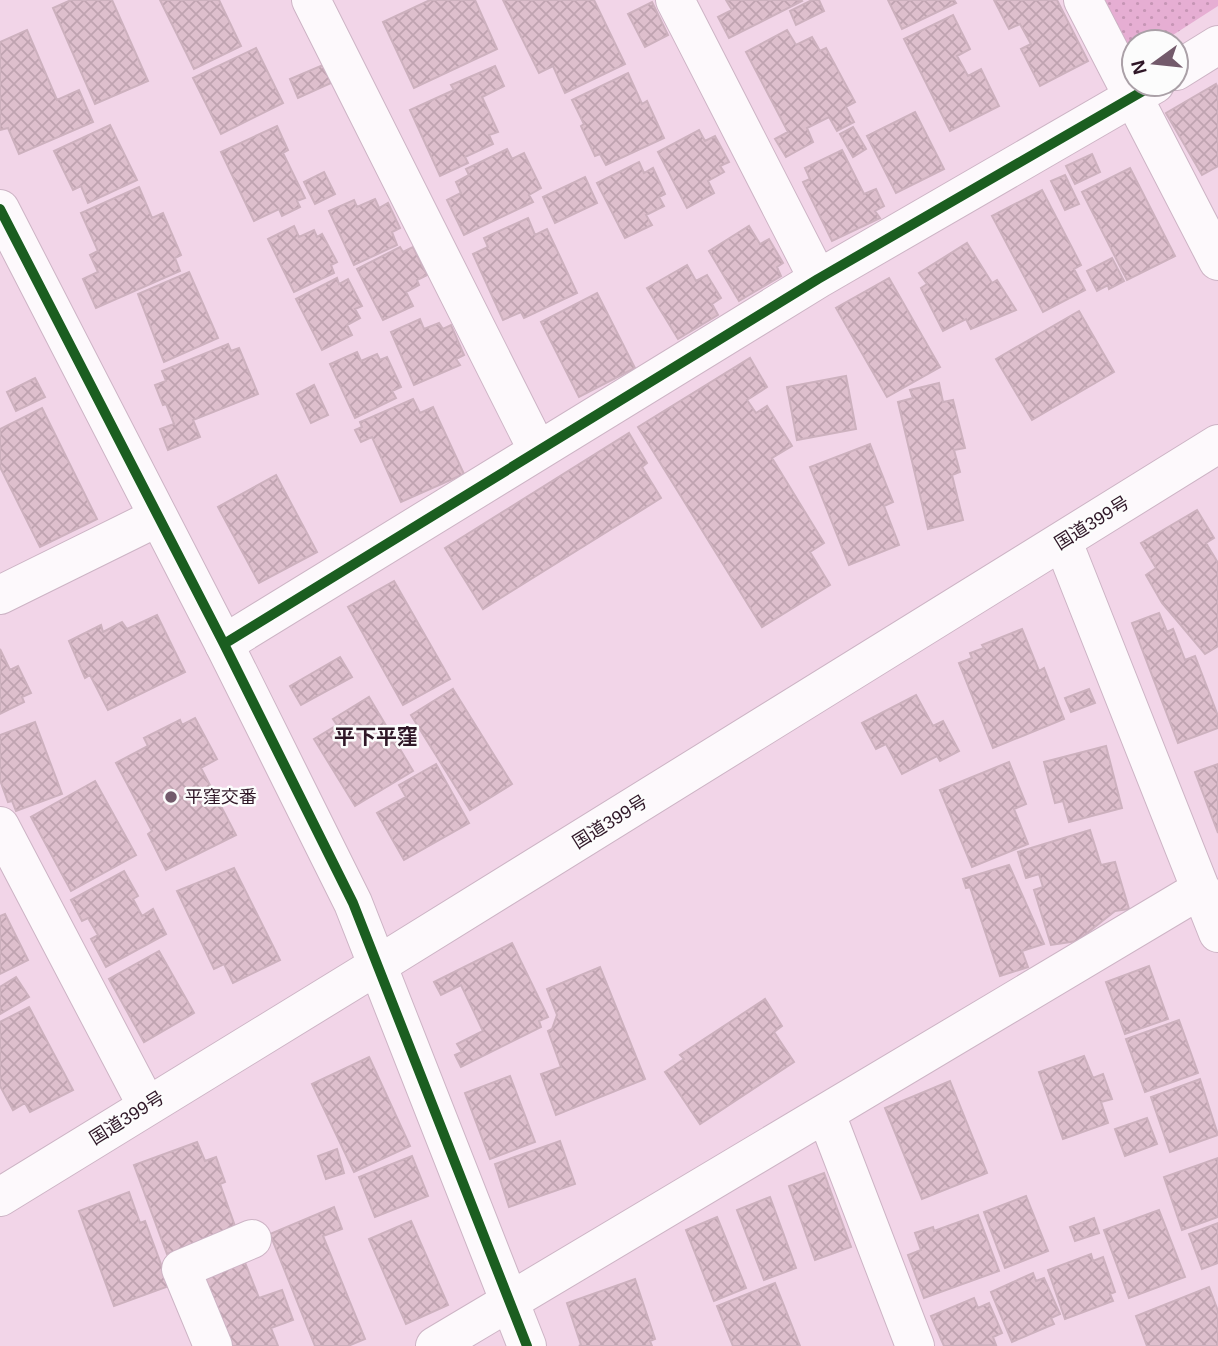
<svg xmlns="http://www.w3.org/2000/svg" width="1218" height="1346" viewBox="0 0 1218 1346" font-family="Helvetica,'Noto Sans JP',sans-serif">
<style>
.green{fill:url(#green-dots)}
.building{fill:url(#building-cross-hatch);stroke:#cdb1be;stroke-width:2}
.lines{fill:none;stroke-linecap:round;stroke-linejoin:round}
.minor-casing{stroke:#cdb4c5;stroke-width:40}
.tertiary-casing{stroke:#cdb4c5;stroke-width:40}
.trunk-casing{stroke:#cdb4c5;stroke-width:40}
.minor{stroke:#fdf9fc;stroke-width:38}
.tertiary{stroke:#fdf9fc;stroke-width:38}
.trunk{stroke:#fdf9fc;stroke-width:38}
.cycleway-casing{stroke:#fcfcfc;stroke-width:15}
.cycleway{stroke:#1b5e20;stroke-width:10}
.poi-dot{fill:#735a6b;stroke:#fcfcfc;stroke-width:2.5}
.labels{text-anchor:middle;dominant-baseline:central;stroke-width:5;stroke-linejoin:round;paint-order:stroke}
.street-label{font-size:18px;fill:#2f1727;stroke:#fcfcfc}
.poi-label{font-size:18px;fill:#2f1727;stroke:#fcfcfc;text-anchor:start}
.quarter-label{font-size:21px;font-weight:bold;fill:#2f1727;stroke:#fcfcfc}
</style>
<defs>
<pattern id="green-dots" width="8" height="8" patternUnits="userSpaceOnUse" patternTransform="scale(1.75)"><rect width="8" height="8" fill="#e6aed3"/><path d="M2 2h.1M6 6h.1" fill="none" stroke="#c695b5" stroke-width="1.8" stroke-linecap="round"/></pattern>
<pattern id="building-cross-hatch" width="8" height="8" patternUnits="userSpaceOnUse" patternTransform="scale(1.75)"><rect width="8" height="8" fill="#debfcd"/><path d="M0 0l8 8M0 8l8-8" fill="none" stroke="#bfa3b0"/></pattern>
</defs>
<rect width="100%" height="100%" fill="#f2d5e8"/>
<path class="green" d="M1102,0H1218V6L1162,42H1134V50L1127,48Z"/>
<path class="building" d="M71,0H112L148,81L95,104L53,8Z
M160,0H219L241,46L194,69Z
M430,0H475L497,49L414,88L383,22Z
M503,0H594L625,64L565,93L553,66L539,73Z
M726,0H801L802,1L729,38L718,17L732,10Z
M812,0H819L824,11L796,25L790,11Z
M888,0H954L956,3L902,29Z
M994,0H1057L1088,61L1040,86L1021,49L1031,44L1020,24L1009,29Z
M652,2L668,35L645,47L628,14Z
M953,15L970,49L957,56L968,76L981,69L999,106L950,131L904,39Z
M27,30L57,100L79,90L93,122L19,154L8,128L0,130V42Z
M787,30L796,45L812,37L820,51L826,48L855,102L846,107L854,122L837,131L829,117L807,128L813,142L786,157L775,139L788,132L746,52Z
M256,48L283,103L221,134L193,78Z
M323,65L331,83L298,98L290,79Z
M495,66L504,86L482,97L498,132L489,135L493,144L465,157L468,163L440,176L410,110L454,90L451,85Z
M628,73L642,104L647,101L664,138L606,165L600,154L595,156L581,126L584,124L572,100Z
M1216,84L1218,88V166L1202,175L1166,113Z
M915,112L944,169L896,193L867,136Z
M110,125L137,180L88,203L81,186L73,190L54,151Z
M277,126L288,150L283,153L305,198L297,201L300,207L282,216L279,209L254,221L221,152Z
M853,127L866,149L853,157L840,134Z
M699,130L705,141L715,136L729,162L720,166L724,172L708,181L714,193L687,208L658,152Z
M507,149L512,159L524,153L541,188L529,195L533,202L464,235L447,200L461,193L456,182L469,175L466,169Z
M842,150L864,194L876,189L884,206L875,211L880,218L832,241L803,182L810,179L805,168Z
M1092,154L1100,172L1075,184L1066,166Z
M639,162L644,173L653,168L665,194L659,197L664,206L646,215L652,225L625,238L597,183Z
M1130,168L1175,256L1127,280L1082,192Z
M324,172L335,194L315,204L304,182Z
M1065,175L1079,204L1065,210L1051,181Z
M585,177L597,203L555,223L543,197Z
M139,187L152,218L163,213L181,255L175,258L180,271L96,308L83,279L98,272L90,255L98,251L81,213Z
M1042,190L1081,265L1074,269L1085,290L1043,312L992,216Z
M375,199L379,208L388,203L400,228L392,232L397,245L354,265L329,211L354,200L357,207Z
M528,218L535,235L547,229L577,293L524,318L521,312L503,320L473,254L488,247L484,238Z
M294,226L299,237L314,230L317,237L322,234L337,262L331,265L334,273L294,292L268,239Z
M749,226L760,244L769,239L783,263L777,267L781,276L739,301L709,251Z
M967,243L992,283L997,280L1016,310L971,329L966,319L943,331L921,288L927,284L919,273Z
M400,247L403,252L413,247L427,275L417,280L419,285L406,292L413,306L383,320L357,269Z
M1112,258L1124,281L1109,289L1108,285L1097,291L1087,271Z
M687,265L696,281L707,275L721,298L712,304L718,315L678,339L647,288Z
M189,272L218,338L164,362L138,294Z
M337,278L339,284L348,279L362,306L355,309L360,318L347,325L352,335L322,350L296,299Z
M889,278L940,367L887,397L836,308Z
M597,293L635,368L579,397L541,322Z
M1079,311L1114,372L1032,420L996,359Z
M420,319L424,329L439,323L443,329L451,325L464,355L456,359L460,365L414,385L391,332Z
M228,344L231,351L239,348L258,394L193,420L200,437L168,450L160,429L174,424L166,404L163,405L155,385L166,381L162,371Z
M357,352L361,361L377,354L380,360L387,357L401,387L392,391L396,398L355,418L330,364Z
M750,358L767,387L747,400L756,413L767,406L792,446L772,458L824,543L810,552L830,585L762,627L638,427Z
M846,376L856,429L797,440L787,387Z
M35,378L45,397L16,411L7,392Z
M939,383L943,402L953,400L965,448L954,450L960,472L952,475L963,520L928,529L898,402L913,398L910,390Z
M314,385L328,415L311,423L297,394Z
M413,399L420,413L433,407L464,474L401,502L372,437L361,442L355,430L362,427L360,422Z
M42,408L97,519L40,547L0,467V429Z
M629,433L647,463L642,467L661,498L483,609L445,548Z
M870,444L893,502L884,506L899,545L849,565L810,467Z
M276,475L317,552L259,583L218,507Z
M1197,510L1214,538L1206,543L1218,563V646L1205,654L1162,603L1146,575L1156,568L1141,543Z
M394,581L450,679L403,705L348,607Z
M1159,613L1167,632L1173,629L1185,660L1195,656L1218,716V728L1178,743L1132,623Z
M157,615L185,672L108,710L90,675L85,678L69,641L101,625L103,632L122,622L127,629Z
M1022,629L1039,671L1044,668L1064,719L993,748L959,663L972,658L970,653L984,648L982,645Z
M0,649L10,670L18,666L31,693L22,697L24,702L0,714Z
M340,657L352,677L301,705L290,686Z
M453,689L512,784L470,810L411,715Z
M1089,689L1095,703L1071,712L1065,698Z
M916,695L933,726L943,721L959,751L940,761L937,756L902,774L886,744L876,749L862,723Z
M369,697L413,771L355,806L314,739L337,725L333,719Z
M195,718L217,759L201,768L236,835L166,870L148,834L152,831L116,763L148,746L144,738L180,720L182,725Z
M35,722L62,794L16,811L12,801L8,802L0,780V735Z
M1106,746L1122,808L1069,822L1063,801L1055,803L1044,762Z
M1009,762L1026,804L1014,809L1028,844L972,867L940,790Z
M436,764L469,823L404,860L377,813L406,797L399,785Z
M1218,764V833L1195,772Z
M95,781L136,855L71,891L31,817Z
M1090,830L1101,865L1115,862L1129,909L1115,911L1077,941L1051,945L1034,890L1043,887L1039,874L1026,878L1018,852Z
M1009,865L1044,944L1022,951L1028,967L1000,976L970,887L966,888L963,879Z
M234,868L280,960L233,983L224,964L214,969L177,891Z
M124,871L138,896L133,899L142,916L153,909L166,934L106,967L91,939L98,935L88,918L82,921L71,900Z
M5,914L28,960L0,974V916Z
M512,943L548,1017L539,1021L541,1027L461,1067L455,1055L462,1052L457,1044L483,1031L461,985L441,995L434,982Z
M159,951L194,1013L144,1042L109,979Z
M1149,966L1168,1019L1125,1034L1106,982Z
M600,967L645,1079L556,1115L541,1074L561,1067L548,1031L552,1029L557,1015L547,989Z
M16,977L29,997L0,1014V987Z
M765,999L782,1026L774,1032L794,1062L700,1124L665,1072L684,1059L680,1055Z
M29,1007L73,1090L30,1112L25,1103L13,1110L0,1086V1022Z
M1179,1020L1198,1073L1145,1092L1126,1039Z
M1084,1056L1093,1078L1103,1074L1112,1099L1101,1102L1108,1123L1063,1139L1039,1072Z
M369,1057L410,1146L354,1172L312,1084Z
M510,1076L535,1142L490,1159L465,1093Z
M1200,1079L1218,1135L1170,1152L1151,1097Z
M950,1081L987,1173L922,1199L885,1108Z
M1147,1118L1157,1144L1125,1156L1115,1129Z
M560,1141L575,1184L509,1207L495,1164Z
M197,1142L205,1161L216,1157L225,1182L220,1184L236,1229L167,1254L134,1165Z
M337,1149L344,1173L326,1179L318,1156Z
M412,1156L428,1196L375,1217L359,1177Z
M1218,1158V1217L1182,1230L1164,1177Z
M824,1173L851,1247L815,1260L789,1186Z
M129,1192L140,1223L145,1221L169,1286L114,1306L79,1211Z
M1026,1196L1048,1251L1005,1268L984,1212Z
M770,1197L796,1268L764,1280L737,1210Z
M334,1207L342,1229L323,1236L365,1339L348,1346H315L270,1234Z
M1159,1210L1185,1277L1129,1298L1104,1230Z
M978,1215L999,1271L924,1298L908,1255L921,1250L915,1233L933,1227L934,1231Z
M717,1217L746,1288L714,1301L686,1230Z
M1094,1218L1099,1233L1075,1241L1070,1227Z
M411,1221L448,1305L406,1324L369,1239Z
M1218,1223V1263L1202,1269L1189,1234Z
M1091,1254L1093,1261L1103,1257L1115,1292L1110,1294L1113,1301L1065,1319L1048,1270Z
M244,1260L259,1298L282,1290L293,1320L271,1328L278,1346H228L202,1275Z
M1033,1273L1036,1281L1044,1278L1060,1314L1051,1318L1054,1324L1012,1342L991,1292Z
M635,1279L655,1339L650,1341L652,1346H579L581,1345L567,1303Z
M775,1283L800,1346H733L717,1306Z
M1209,1287L1218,1311V1346H1147L1136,1316Z
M974,1298L978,1308L989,1303L1002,1333L993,1337L996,1345L944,1346L931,1316Z"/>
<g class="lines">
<g class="minor-casing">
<path id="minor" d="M311,0L538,451
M675,0L818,279
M1083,0L1218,261
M1176,71L1218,45
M1063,542L1218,933
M0,595L158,517
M224,644L818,279L1155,84
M0,826L147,1106
M826,1114L915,1346
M213,1346L181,1269L252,1239
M435,1346L1201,889"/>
</g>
<g class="tertiary-casing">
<path id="tertiary" d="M0,209L224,644L353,903L527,1346"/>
</g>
<g class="trunk-casing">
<path id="trunk" d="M0,1197L378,965L1218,444"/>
</g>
<use href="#minor" class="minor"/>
<use href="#tertiary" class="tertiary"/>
<use href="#trunk" class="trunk"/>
<g class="cycleway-casing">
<path id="cycleway" d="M0,209L224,644L353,903L527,1346
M224,644L818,279L1155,84"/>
</g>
<use href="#cycleway" class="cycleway"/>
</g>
<circle class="poi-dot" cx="171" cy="797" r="7"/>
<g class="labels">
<g class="street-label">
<text transform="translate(1092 523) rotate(-32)">国道399号</text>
<text transform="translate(610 822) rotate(-32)">国道399号</text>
<text transform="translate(127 1118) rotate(-32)">国道399号</text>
</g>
<g class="poi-label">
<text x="185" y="797">平窪交番</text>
</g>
<g class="quarter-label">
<text x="376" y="736">平下平窪</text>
</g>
</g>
<g transform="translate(1155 63) rotate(255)"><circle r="33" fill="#fcfcfc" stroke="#aaa0a7" stroke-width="2"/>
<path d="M0-5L12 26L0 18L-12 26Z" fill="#735a6b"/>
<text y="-10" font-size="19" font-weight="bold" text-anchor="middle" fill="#2f1727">N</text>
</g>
</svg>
